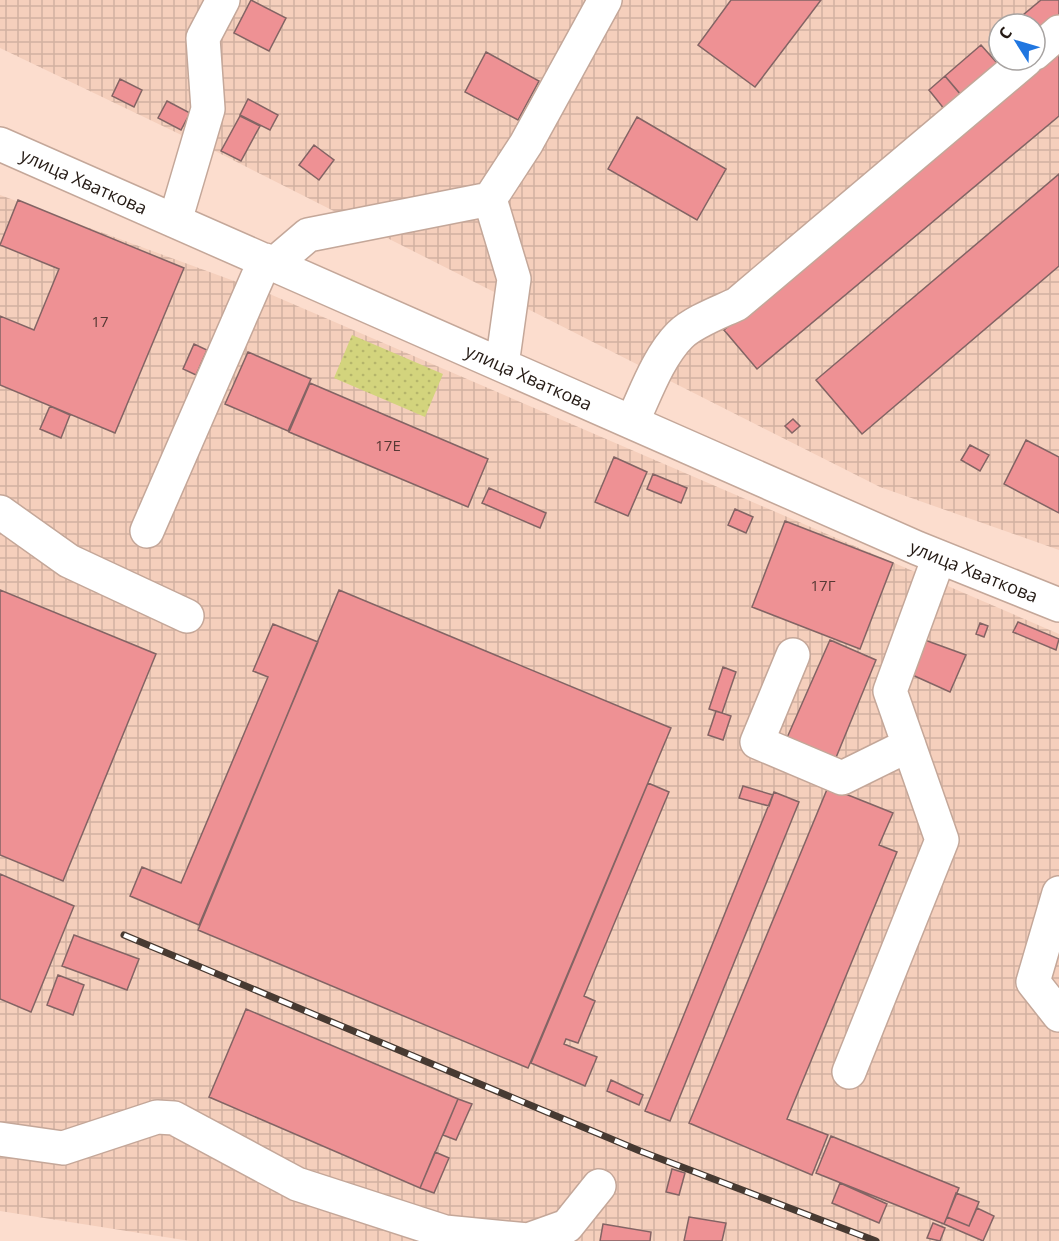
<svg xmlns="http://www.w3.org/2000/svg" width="1059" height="1241" viewBox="0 0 1059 1241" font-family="'Open Sans',sans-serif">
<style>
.industrial{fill:url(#industrial-grid);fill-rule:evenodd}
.grass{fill:url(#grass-dots)}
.building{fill:#ee9194;stroke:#836464;stroke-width:1.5}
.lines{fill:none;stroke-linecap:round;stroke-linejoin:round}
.minor-casing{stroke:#c4a799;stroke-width:36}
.minor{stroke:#fff;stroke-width:33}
.rail-casing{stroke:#473a32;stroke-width:7}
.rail{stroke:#fff;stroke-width:4.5;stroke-dasharray:14;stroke-linecap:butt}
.labels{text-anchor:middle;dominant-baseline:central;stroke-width:5;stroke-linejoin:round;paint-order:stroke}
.number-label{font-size:15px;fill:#563834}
.street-label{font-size:18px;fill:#241a14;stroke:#fff}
</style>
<defs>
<pattern id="industrial-grid" width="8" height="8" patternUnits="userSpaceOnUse" patternTransform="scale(1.5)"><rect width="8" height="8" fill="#f5cfbc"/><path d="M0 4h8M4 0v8" fill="none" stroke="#d2b1a1"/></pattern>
<pattern id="grass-dots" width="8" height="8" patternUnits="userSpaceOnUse" patternTransform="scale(1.5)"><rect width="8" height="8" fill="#d3d47d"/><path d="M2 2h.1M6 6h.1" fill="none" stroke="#b5b56b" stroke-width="1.8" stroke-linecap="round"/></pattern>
</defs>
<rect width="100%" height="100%" fill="#fcddce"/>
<path class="industrial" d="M0,0H1059V550L880,487L219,153L0,48ZM999,24H1035V60H999Z
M0,195L272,295L1059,634V1241H190L0,1211Z"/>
<path class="grass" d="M352,335L443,374L425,417L334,378Z"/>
<path class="building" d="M251,0L286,18L269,51L234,33Z
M731,0H821L755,87L698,45Z
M1041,0H1059V15L1035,35V24H1012Z
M981,45L997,63L960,94L945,76Z
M1059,50V116L757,369L724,330Z
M486,52L539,81L518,120L465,92Z
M945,76L962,96L945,110L929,90Z
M120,79L142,90L134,107L112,96Z
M248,99L278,115L270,130L240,115Z
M167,101L190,113L181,130L158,118Z
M240,116L260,126L241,161L221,151Z
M637,117L726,169L697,220L608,169Z
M314,145L334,160L319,180L299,165Z
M1059,174V266L862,434L816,380Z
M18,200L184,268L115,433L0,385V316L34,330L59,269L0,245Z
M194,344L207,350L196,375L183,369Z
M248,352L311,379L288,431L225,404Z
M310,383L488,459L468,507L289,432Z
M50,406L70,415L61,438L40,429Z
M793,419L800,426L792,433L785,426Z
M1026,440L1059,457V513L1004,484Z
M970,445L989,455L980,471L961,460Z
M614,457L647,472L628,516L595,502Z
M653,474L687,488L681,503L647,489Z
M489,488L546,513L540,528L482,503Z
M735,509L753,517L746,533L728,525Z
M785,521L893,563L860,649L752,607Z
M0,590L156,654L63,881L0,855Z
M339,590L671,728L528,1068L198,930Z
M1018,622L1059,639L1056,650L1013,632Z
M980,623L988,626L984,637L976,634Z
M273,624L318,642L199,925L130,896L142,867L181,883L268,677L253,671Z
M922,639L966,655L950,692L908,673Z
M830,640L876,660L835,760L786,740Z
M723,667L736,672L722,713L709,709Z
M716,711L731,716L723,740L708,735Z
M648,783L669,792L584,996L595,1001L578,1043L566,1039L564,1044L597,1057L585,1086L531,1063Z
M743,786L773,795L769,806L739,798Z
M828,787L893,813L879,845L897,852L787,1119L828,1135L812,1175L689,1123Z
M774,792L799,802L670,1121L645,1111Z
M0,874L74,906L31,1012L0,999Z
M74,935L139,959L127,990L62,966Z
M58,975L84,985L73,1015L47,1005Z
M246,1009L458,1099L420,1188L209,1097Z
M611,1080L643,1095L639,1105L607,1091Z
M458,1099L472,1104L456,1140L443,1135Z
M831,1136L959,1188L944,1224L816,1173Z
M435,1152L449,1158L434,1193L420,1188Z
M672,1169L685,1173L679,1195L666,1192Z
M840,1183L887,1204L879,1223L832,1203Z
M956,1193L979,1202L969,1226L947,1217Z
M977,1208L994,1216L983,1241L944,1224L947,1217L969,1226Z
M689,1217L726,1223L722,1241H684Z
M933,1223L945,1228L940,1241L927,1238Z
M603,1224L651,1232L650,1241H600Z"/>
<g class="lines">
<g class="minor-casing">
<path id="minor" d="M1035,53L1059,32
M0,144L917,548L1059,605
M490,199L514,279L502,365
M175,221L208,109L203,38L223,0
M274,264L308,235L490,199L526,144L605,0
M632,422C645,395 658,357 680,335C693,322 720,312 737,304L1026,60
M0,512L69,561L187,616
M147,531L265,260
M793,655L757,742L842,778L909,745
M1059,893L1033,982L1059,1015
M849,1072L942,840L890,691L939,557
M0,1139L63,1148L157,1117L174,1118L297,1184L445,1232L528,1240L567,1226L599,1186"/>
</g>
<use href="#minor" class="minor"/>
<g class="rail-casing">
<path id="rail" d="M124,935L640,1151L876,1241"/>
</g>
<use href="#rail" class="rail"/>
</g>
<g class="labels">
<g class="number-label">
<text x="100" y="321">17</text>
<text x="388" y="445">17Е</text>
<text x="823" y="585">17Г</text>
</g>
<g class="street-label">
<text transform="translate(84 181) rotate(24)">улица Хваткова</text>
<text transform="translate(529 377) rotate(24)">улица Хваткова</text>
<text transform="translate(974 571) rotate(22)">улица Хваткова</text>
</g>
</g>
<g transform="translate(1017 42) rotate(307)"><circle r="28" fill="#ffffff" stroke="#a7a3a1" stroke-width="1.5"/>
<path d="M0-4.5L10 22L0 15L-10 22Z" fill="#2076e0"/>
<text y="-9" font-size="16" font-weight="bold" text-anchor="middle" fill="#241a14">С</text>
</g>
</svg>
